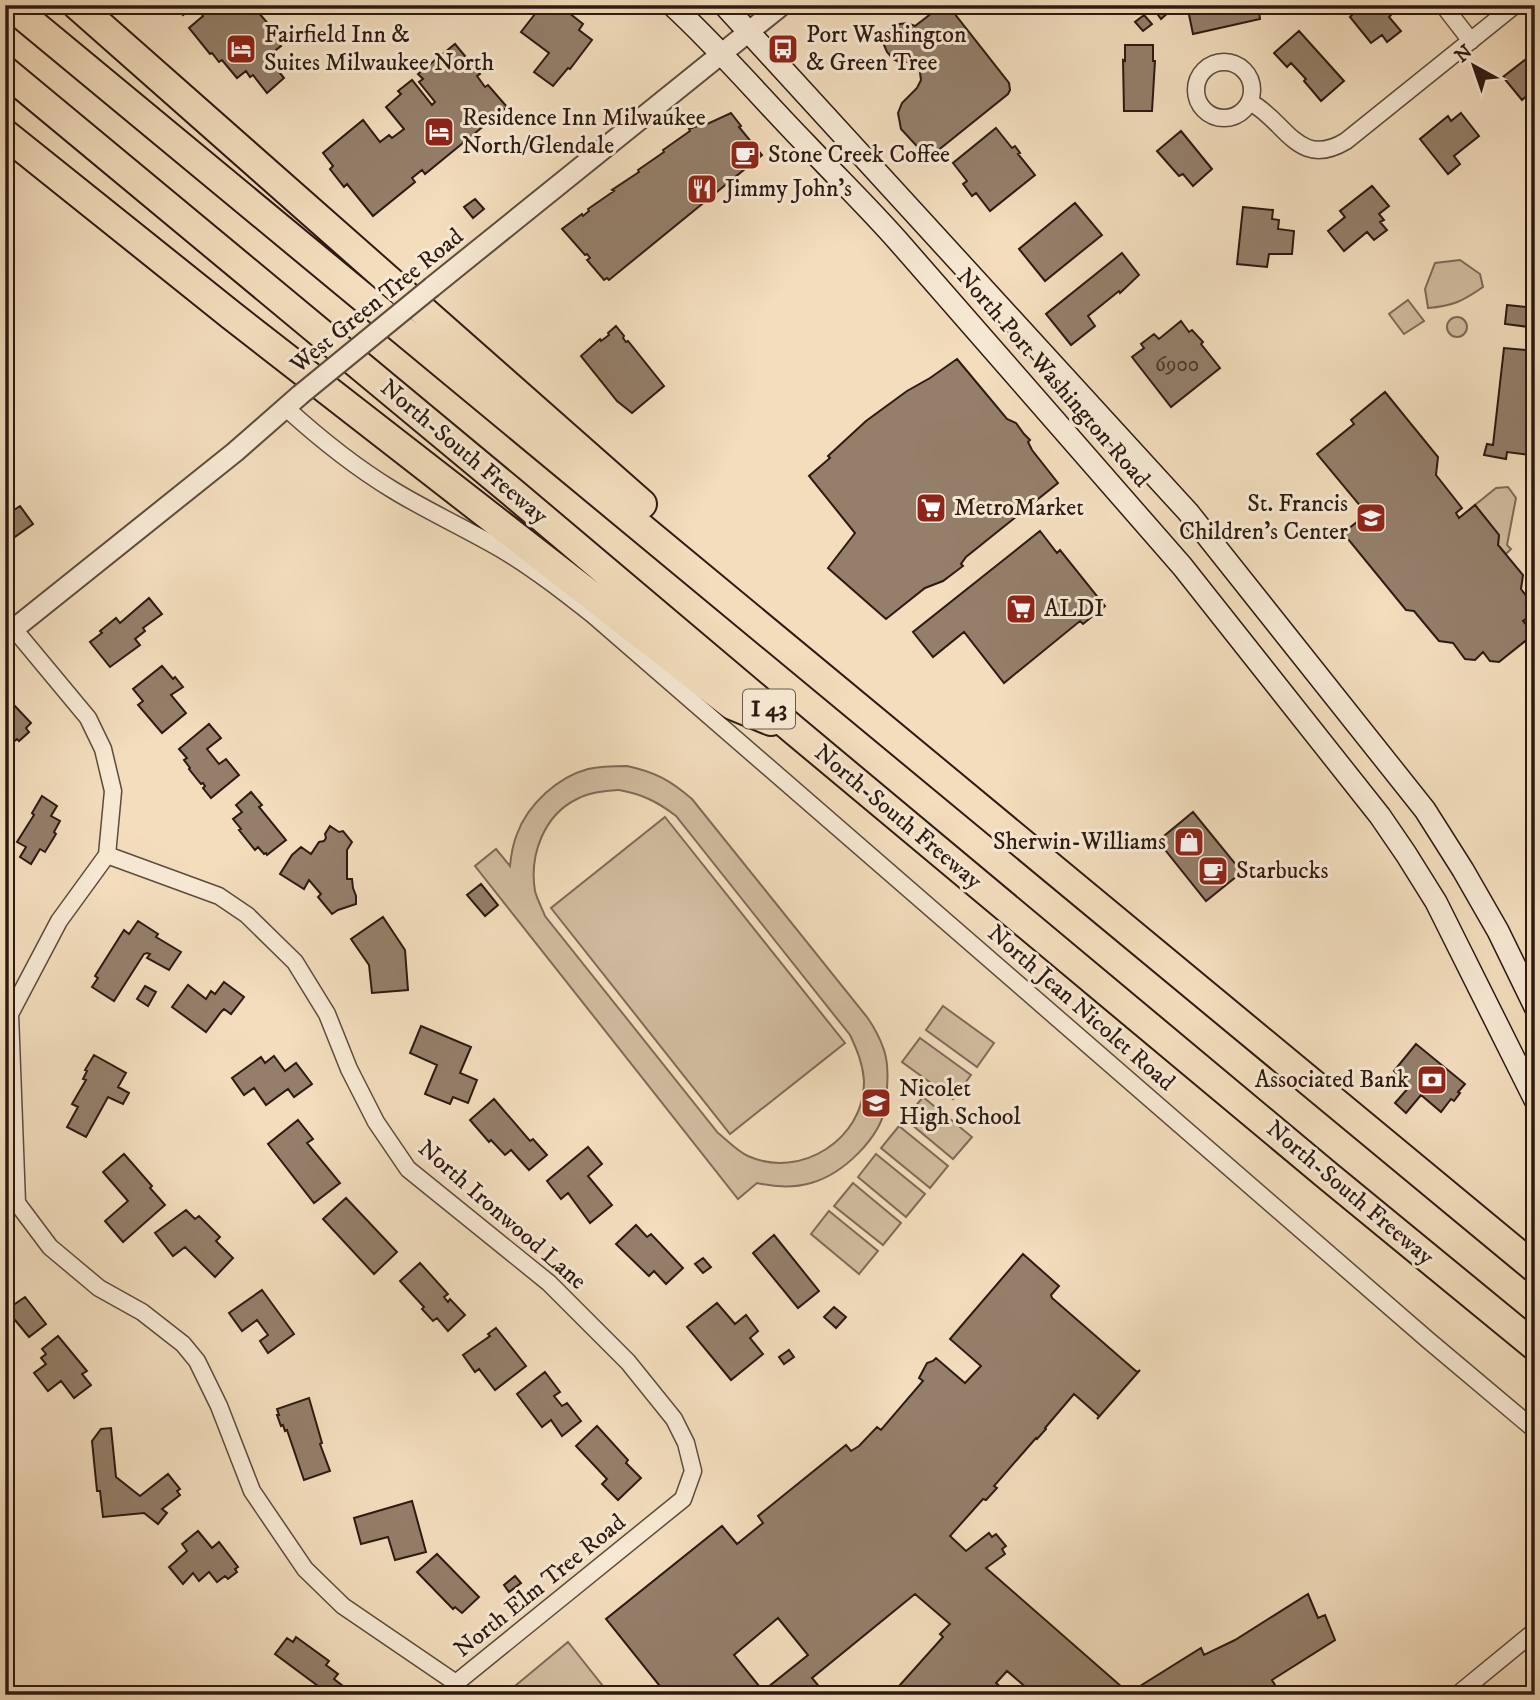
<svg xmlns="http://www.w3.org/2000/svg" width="1540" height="1700" viewBox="0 0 1540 1700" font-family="'IM FELL DW Pica',serif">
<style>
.green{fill:#d1bca0;stroke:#7f6b58;stroke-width:2;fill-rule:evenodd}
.building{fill:#947f6a;stroke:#2d1a11;stroke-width:2;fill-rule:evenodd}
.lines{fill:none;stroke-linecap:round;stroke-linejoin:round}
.minor-casing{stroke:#5e4b3c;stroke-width:19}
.tertiary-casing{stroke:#5e4b3c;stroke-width:23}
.secondary-casing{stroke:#2d1a11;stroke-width:24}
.motorway-casing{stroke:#2d1a11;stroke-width:32}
.minor{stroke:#f7e9d4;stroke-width:16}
.tertiary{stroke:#f7e9d4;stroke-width:19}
.secondary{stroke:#f7e9d4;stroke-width:21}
.motorway{stroke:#f3ddbd;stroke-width:28}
.tertiary-bridge-casing{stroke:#5e4b3c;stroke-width:23;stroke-linecap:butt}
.tertiary-bridge{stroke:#f7e9d4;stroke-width:19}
.labels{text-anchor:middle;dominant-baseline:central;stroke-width:6;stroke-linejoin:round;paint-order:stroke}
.number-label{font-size:21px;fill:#473327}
.shield{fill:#f7e9d4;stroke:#6a584c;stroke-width:2}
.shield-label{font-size:23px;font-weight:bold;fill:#2d1a11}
.poi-label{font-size:24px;fill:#2d1a11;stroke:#f7e9d4;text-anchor:start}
.street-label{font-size:24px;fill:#2d1a11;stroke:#f7e9d4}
</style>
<rect width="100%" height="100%" fill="#f3ddbd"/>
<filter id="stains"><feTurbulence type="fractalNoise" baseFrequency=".00286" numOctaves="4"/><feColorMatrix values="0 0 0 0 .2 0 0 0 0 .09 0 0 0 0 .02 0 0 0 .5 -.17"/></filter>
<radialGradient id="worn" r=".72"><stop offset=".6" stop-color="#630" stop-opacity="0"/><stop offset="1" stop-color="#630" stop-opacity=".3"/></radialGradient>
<path class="green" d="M1460,260L1480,274L1483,287C1463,301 1453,306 1428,308L1425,289L1435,263Z
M1408,300L1424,321L1404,334L1389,314Z
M1447 327a10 10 0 1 1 20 0a10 10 0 1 1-20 0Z
M1508,487L1516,498L1507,545L1511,549L1506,554L1498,545L1499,535L1475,505L1496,488Z
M627,766C655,772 670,780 692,799L867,1017C874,1027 880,1038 884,1050C888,1062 888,1075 887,1088C887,1093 887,1099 886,1104C881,1138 843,1174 811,1183C794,1188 774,1187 757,1183L738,1199L475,866L496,849L510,866C511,855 513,844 517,834C528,804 558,777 588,769C601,766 614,766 627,766ZM619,790C642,794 658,802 676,816L850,1035C857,1050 863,1064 864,1081C865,1139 800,1180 748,1156C737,1151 728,1141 718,1133L545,916C542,908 537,899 535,891C529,855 544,815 577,799C590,792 605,791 619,790Z
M665,817L845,1043L730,1134L551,908Z
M943,1006L994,1043L977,1067L926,1030Z
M920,1038L971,1075L953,1099L902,1062Z
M923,1097L972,1137L953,1159L905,1119Z
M899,1126L948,1166L930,1188L881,1148Z
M876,1154L925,1194L906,1217L858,1177Z
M853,1183L901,1223L883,1245L834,1206Z
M829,1211L878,1251L859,1274L811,1234Z
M568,1642L610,1695H504Z"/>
<path class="building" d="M175,5H255L260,11L258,12L271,27L268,29L281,46L267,57L284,78L267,93L253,75L250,77L246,71L237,78L222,60L219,62L212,53L210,54L189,28L203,16L201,13L199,14L193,7L183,15Z
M542,5H559L583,24L579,30L592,40L570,69L568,68L553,86L534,72L549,53L521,32Z
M1157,5H1177L1161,19L1153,8Z
M1187,5H1258L1260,19L1193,34Z
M1352,5H1384L1391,15L1389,17L1401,31L1387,42L1382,35L1371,43L1350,17L1352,15L1350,14L1355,9Z
M941,6L950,8L1009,83L1010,90L1008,94L931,156H926L901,129L898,113L902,103L917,88L921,80L919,65L916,59L907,62H899L893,59L887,52L884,45L885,37L893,25L907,23L915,26Z
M1144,15L1152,24L1143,31L1135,22Z
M1299,31L1344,81L1321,101L1304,81L1306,79L1291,63L1287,67L1274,53Z
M455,44L480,74L477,76L485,87L488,85L507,107L425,174L422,170L412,178L415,182L373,216L347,184L344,187L330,169L333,166L323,153L363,120L380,142L389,135L392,138L404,129L386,107L401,94L398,91L412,80L432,105L435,102L419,82L423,79L418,74Z
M1125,45H1153V61H1155L1152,111H1124L1123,60L1125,61Z
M1535,56V99L1530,93L1522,100L1503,77L1526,59L1528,61Z
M731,113L741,126L739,127L762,155L609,280L607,278L604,280L587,260L590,258L587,254L585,255L562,229L582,214L583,216L589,211L588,209L614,191L612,190L639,172L638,170L664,152L663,150L690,131L689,129L703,124V126Z
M1461,113L1479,136L1454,156L1460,164L1448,174L1420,139L1448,116L1451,121Z
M996,128L1012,148L1015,146L1020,153L1018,154L1035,175L990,211L976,193L972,196L963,184L967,181L953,163Z
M1181,131L1212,169L1193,186L1183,174L1179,176L1157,151Z
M1372,186L1389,206L1379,214L1384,220L1380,222L1387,230L1374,240L1367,232L1344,251L1328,231L1345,217L1340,211Z
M475,199L484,209L473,218L464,207Z
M1075,203L1102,235L1045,281L1019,249Z
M1243,207L1273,210L1272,219L1279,220L1278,229L1294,231L1292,254H1269L1267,267L1237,264Z
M1122,253L1139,275L1120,293L1119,291L1088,316L1095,326L1071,345L1046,314Z
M1507,305L1535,308V430L1532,451H1531L1530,455L1507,452L1506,459L1484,455L1487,444L1493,445L1504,348L1526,350L1529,327L1505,324Z
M1181,321L1189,332L1192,330L1203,342L1201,344L1220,368L1171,407L1132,357L1144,348L1141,344L1154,334L1159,339Z
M616,326L624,336L623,338L626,342L628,341L664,386L632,413L617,401L581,356L600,339L601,341L609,335L608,333Z
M957,359L1007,419L1016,423L1024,434L1030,440L1028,442L1032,450L1058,483L966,557L961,564L963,566L943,581L925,588L886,619L828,568L855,533L809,476L830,458L828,456L866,421L907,391L930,378Z
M1385,392L1438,457L1436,475L1462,508L1456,513L1459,518L1475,505L1499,535L1498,545L1523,575L1521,589L1533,605L1532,614L1523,621L1530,629L1529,638L1499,662L1490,661L1483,652L1475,660L1465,659L1453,643L1439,641L1414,611L1406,610L1343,533L1367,514L1317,454L1354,424L1351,420Z
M11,506L14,510L20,506L33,524L5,544V510Z
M1040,531L1057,553L1060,550L1105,606L1083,624L1080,621L1004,683L964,632L933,657L913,632Z
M149,598L162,614L143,628L145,631L135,639L140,645L110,667L90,642L102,633L100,631L116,618L120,623Z
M162,666L173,679L175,677L183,687L171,695L186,713L162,733L138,705L143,701L133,689Z
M13,704L31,723L26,728L29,732L19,741L17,739L5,749V711Z
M209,724L221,738L207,749L219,764L226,759L239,775L211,798L203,788L205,786L203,783L201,784L189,769L190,768L184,760L187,758L179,749Z
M251,792L262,805L259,807L286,840L267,855L266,853L264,854L258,847L255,850L239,830L241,829L233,819L242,812L236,805Z
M42,796L57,806L51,816L60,821L54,832L56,834L45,852L40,849L31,864L20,857L26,847L17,842L34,815L32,813Z
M1193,812L1242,872L1206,901L1158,841Z
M330,826L339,832L343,831L352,842L347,850V879H352L353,888L356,896V904L338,910L332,914L318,897L321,894L309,880L304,889L280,874L292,855L301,847L311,854L319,842L324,841L326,838L325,834Z
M481,884L498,905L485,916L467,895Z
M383,917L405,950L408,990L372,993L369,965L351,939Z
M138,921L158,934L156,937L181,952L169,970L147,958L150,954L147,953L144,954L114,1001L92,987L98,978L95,976L124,930L129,934Z
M224,982L244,997L231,1014L224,1009L221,1012L206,1032L172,1007L188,985L206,999L211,991L215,994Z
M145,986L156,992L148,1006L137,999Z
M421,1026L471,1047L460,1073L477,1080L468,1103L453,1097L450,1104L425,1094L437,1065L410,1053Z
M1416,1044L1465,1084L1458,1092L1460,1093L1454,1101L1451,1099L1441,1112L1421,1095L1406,1113L1395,1103L1410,1086L1394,1071Z
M94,1055L126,1073L118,1087L129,1093L123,1104L108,1097L86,1137L67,1127L78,1107L72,1104L86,1080L83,1079L87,1071L85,1070Z
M274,1056L285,1071L296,1063L312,1084L294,1097L288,1089L266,1105L254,1088L244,1095L232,1078L261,1057L265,1063Z
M494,1099L530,1141L533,1139L547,1155L529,1170L511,1150L505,1155L491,1140L489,1142L470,1120Z
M298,1120L313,1139L307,1143L340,1183L314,1203L268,1144Z
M588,1147L602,1164L588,1176L612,1205L590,1223L568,1193L561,1199L547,1181Z
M124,1154L152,1186L150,1188L165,1205L123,1242L105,1221L128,1201L103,1172Z
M346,1198L397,1252L374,1274L323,1219Z
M186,1210L195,1219L199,1216L220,1237L216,1241L233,1258L215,1277L185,1247L173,1256L155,1233Z
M636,1225L647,1237L651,1234L683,1268L666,1284L654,1271L649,1276L616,1244Z
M774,1235L819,1291L798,1308L753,1253Z
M1023,1254L1059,1286L1051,1295L1052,1298L1137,1372L1140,1370L1097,1419L1099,1416L1074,1394L1045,1428L1046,1429L1037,1439L1036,1438L994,1486L997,1488L986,1500L983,1499L950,1536L966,1551L989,1533L992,1537L996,1534L1006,1546L1002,1549L1005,1554L986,1568L1131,1695H1035L1007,1671L996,1683L1010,1695H891L943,1637L940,1634L950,1624L915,1594L812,1678L826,1695H667L606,1619L722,1526L737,1544L763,1523L758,1516L846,1445L851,1451L859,1446L877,1427L881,1430L923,1381L919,1378L927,1363L933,1361L936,1358L965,1383L981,1366L950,1339ZM778,1618L808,1655L763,1691L734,1655Z
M703,1258L711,1267L703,1273L695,1264Z
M420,1263L448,1294L444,1297L448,1302L450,1299L465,1315L448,1331L437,1318L433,1321L422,1309L424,1307L400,1281Z
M262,1290L294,1334L268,1353L260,1341L268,1335L257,1320L242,1331L229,1313Z
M25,1297L46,1324L29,1337L10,1314L5,1318V1299L8,1303L6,1305L9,1308Z
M717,1303L735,1324L746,1315L758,1331L750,1338L763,1354L731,1380L687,1327Z
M834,1307L846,1317L836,1328L824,1317Z
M496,1328L526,1366L495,1390L479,1369L475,1372L463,1355L490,1336L488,1334Z
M58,1336L87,1371L82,1374L91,1385L74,1398L61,1381L48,1391L34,1373L46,1364L41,1358L46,1354L42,1349Z
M789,1350L794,1357L784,1364L779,1357Z
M545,1372L560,1392L554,1396L562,1406L567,1403L581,1421L562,1436L551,1420L542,1427L517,1394Z
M309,1398L322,1443L320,1444L330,1471L304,1480L287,1430L285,1431L283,1425L281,1426L277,1415H279L277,1409Z
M597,1426L628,1460L626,1463L641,1478L618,1500L602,1484L607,1479L576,1446Z
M111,1428L116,1477L140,1496L168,1474L180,1489L177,1491L180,1495L162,1509L167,1513L158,1524L144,1513L103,1517L100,1491H97L92,1441L101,1429Z
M412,1501L426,1552L395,1560L388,1537L361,1544L354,1518Z
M198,1531L212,1548L219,1542L238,1567L235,1569L237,1572L228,1579L225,1576L217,1582L209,1572L199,1581L193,1573L183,1584L169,1567L187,1551L182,1544Z
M437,1554L479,1597L462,1613L455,1607L453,1609L417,1572Z
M515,1576L521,1583L509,1592L504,1585Z
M1308,1594L1318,1618L1325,1615L1335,1640L1272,1680L1281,1695H1139L1137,1688L1201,1648L1204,1655L1235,1640Z
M296,1637L329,1661L326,1665L338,1674L334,1679L348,1690L344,1695H320L319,1693L322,1689L275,1654L287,1638L293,1642Z"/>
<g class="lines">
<g class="minor-casing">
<path id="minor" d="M1443,5L1471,41
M1196 90a28 28 0 1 1 56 0a28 28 0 1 1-56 0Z
M1250,102C1286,121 1298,170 1346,141L1515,5
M286,408C319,438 355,467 393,490C429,512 469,530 506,552C537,571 565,593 593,615L1428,1340L1535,1430
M14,629L88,718L103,749L113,791L107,855L59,921L10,1014L17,1203L50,1247L99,1288L142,1312L183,1344L197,1361L219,1406L252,1491L305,1569L343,1606L456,1683L683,1499L693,1471L686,1443L674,1419L628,1362L549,1283L408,1169L376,1122L349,1069L327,1014L295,962L247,915L219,896L107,855
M1520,1068L1535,1059
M1457,1695L1535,1631"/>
</g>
<g class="tertiary-casing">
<path id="tertiary" d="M432,287L782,5
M5,636L235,452L300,395"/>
</g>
<g class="secondary-casing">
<path id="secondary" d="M672,5C720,49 761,98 806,144C837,177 869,208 898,241L1182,566L1380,816L1406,854L1436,902L1535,1100
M724,5L1188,512L1425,810L1463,870L1498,931L1535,1007"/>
</g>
<g class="motorway-casing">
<path id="motorway" d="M10,5L1535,1268
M77,5L642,504
M5,71L512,492L795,731L1328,1176L1535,1346
M5,134L231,315L732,705L771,721"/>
</g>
<use href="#minor" class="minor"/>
<use href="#tertiary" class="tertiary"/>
<use href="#secondary" class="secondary"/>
<use href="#motorway" class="motorway"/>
<g class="tertiary-bridge-casing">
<path id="tertiary-bridge" d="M300,395L432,287"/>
</g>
<use href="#tertiary-bridge" class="tertiary-bridge"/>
</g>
<defs>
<g id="hotel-square" transform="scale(1.575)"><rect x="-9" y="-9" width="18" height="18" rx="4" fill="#8f2418" stroke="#f7e9d4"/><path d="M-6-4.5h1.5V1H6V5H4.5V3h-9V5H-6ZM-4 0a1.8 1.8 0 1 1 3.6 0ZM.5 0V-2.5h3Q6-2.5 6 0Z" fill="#fff"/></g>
<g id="bus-square" transform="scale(1.575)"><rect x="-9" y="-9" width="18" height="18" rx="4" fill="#8f2418" stroke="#f7e9d4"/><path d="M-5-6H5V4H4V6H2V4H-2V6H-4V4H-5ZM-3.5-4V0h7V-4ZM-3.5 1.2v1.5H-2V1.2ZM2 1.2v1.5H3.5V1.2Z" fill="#fff"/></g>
<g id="cafe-square" transform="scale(1.575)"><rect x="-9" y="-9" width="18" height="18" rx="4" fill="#8f2418" stroke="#f7e9d4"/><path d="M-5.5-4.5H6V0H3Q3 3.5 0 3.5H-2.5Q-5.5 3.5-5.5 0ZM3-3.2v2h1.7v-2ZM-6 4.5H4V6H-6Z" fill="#fff"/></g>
<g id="restaurant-square" transform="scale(1.575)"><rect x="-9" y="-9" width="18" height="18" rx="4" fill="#8f2418" stroke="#f7e9d4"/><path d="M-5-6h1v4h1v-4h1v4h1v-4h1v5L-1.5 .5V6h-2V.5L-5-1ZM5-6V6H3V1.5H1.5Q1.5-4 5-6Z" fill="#fff"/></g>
<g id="supermarket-square" transform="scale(1.575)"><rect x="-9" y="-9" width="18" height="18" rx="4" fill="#8f2418" stroke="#f7e9d4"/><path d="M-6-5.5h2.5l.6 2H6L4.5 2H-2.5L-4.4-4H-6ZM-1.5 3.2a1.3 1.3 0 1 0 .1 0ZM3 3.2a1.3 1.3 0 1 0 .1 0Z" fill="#fff"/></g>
<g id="school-square" transform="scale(1.575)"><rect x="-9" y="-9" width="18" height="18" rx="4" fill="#8f2418" stroke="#f7e9d4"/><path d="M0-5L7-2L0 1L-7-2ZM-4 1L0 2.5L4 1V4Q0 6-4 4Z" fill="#fff"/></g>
<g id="shop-square" transform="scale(1.575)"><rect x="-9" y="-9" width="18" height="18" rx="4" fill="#8f2418" stroke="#f7e9d4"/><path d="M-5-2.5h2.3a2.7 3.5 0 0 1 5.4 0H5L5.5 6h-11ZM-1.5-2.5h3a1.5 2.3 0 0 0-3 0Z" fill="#fff"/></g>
<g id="bank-square" transform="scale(1.575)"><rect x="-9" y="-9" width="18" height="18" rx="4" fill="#8f2418" stroke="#f7e9d4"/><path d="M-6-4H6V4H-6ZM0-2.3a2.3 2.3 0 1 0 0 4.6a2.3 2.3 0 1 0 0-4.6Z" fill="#fff"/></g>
</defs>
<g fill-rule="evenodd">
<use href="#hotel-square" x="241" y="49"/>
<use href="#bus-square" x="783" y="49"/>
<use href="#hotel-square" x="439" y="132"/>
<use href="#cafe-square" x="745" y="155"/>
<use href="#restaurant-square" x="702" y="189"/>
<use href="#supermarket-square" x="931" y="508"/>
<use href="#school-square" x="1371" y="518"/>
<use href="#supermarket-square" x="1021" y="609"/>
<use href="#shop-square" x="1189" y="842"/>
<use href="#cafe-square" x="1213" y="871"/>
<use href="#bank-square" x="1432" y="1080"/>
<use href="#school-square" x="876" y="1103"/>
</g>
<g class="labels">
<g class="number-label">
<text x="1177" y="365">6900</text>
</g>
<rect class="shield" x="743" y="689.5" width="52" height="39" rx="5"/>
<g class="shield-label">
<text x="769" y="709">I 43</text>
</g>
<g class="poi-label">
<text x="264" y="35">Fairfield Inn &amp;<tspan x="264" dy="28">Suites Milwaukee North</tspan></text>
<text x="806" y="35">Port Washington<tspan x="806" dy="28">&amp; Green Tree</tspan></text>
<text x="462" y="118">Residence Inn Milwaukee<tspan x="462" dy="28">North/Glendale</tspan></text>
<text x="768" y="155">Stone Creek Coffee</text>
<text x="725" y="189">Jimmy John's</text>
<text x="1348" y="504" text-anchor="end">St. Francis<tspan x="1348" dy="28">Children's Center</tspan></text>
<text x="954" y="508">MetroMarket</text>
<text x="1044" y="609">ALDI</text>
<text x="1166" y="842" text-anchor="end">Sherwin-Williams</text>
<text x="1236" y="871">Starbucks</text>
<text x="1409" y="1080" text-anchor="end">Associated Bank</text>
<text x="899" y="1089">Nicolet<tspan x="899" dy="28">High School</tspan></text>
</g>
<g class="street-label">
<text transform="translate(377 301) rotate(-39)">West Green Tree Road</text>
<text transform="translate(1053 378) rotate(49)">North Port Washington Road</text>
<text transform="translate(464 452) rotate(40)">North-South Freeway</text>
<text transform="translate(898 817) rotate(40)">North-South Freeway</text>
<text transform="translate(1081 1008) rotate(41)">North Jean Nicolet Road</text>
<text transform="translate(1350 1193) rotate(40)">North-South Freeway</text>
<text transform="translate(502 1215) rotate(41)">North Ironwood Lane</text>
<text transform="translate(540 1586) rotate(-39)">North Elm Tree Road</text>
</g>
</g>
<rect width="1540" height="1700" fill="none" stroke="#f3ddbd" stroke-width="28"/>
<rect x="7" y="7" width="1526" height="1686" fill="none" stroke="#2d1a11" stroke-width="3.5"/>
<rect x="14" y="14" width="1512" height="1672" fill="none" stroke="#2d1a11" stroke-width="2"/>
<g transform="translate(1474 66) rotate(320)" stroke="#f7e9d4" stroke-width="5" paint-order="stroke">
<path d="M0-5L12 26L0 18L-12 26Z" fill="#2d1a11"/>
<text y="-10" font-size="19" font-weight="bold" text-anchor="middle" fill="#2d1a11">N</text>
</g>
<rect width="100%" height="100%" filter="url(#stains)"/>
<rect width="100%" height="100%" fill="url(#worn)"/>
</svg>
